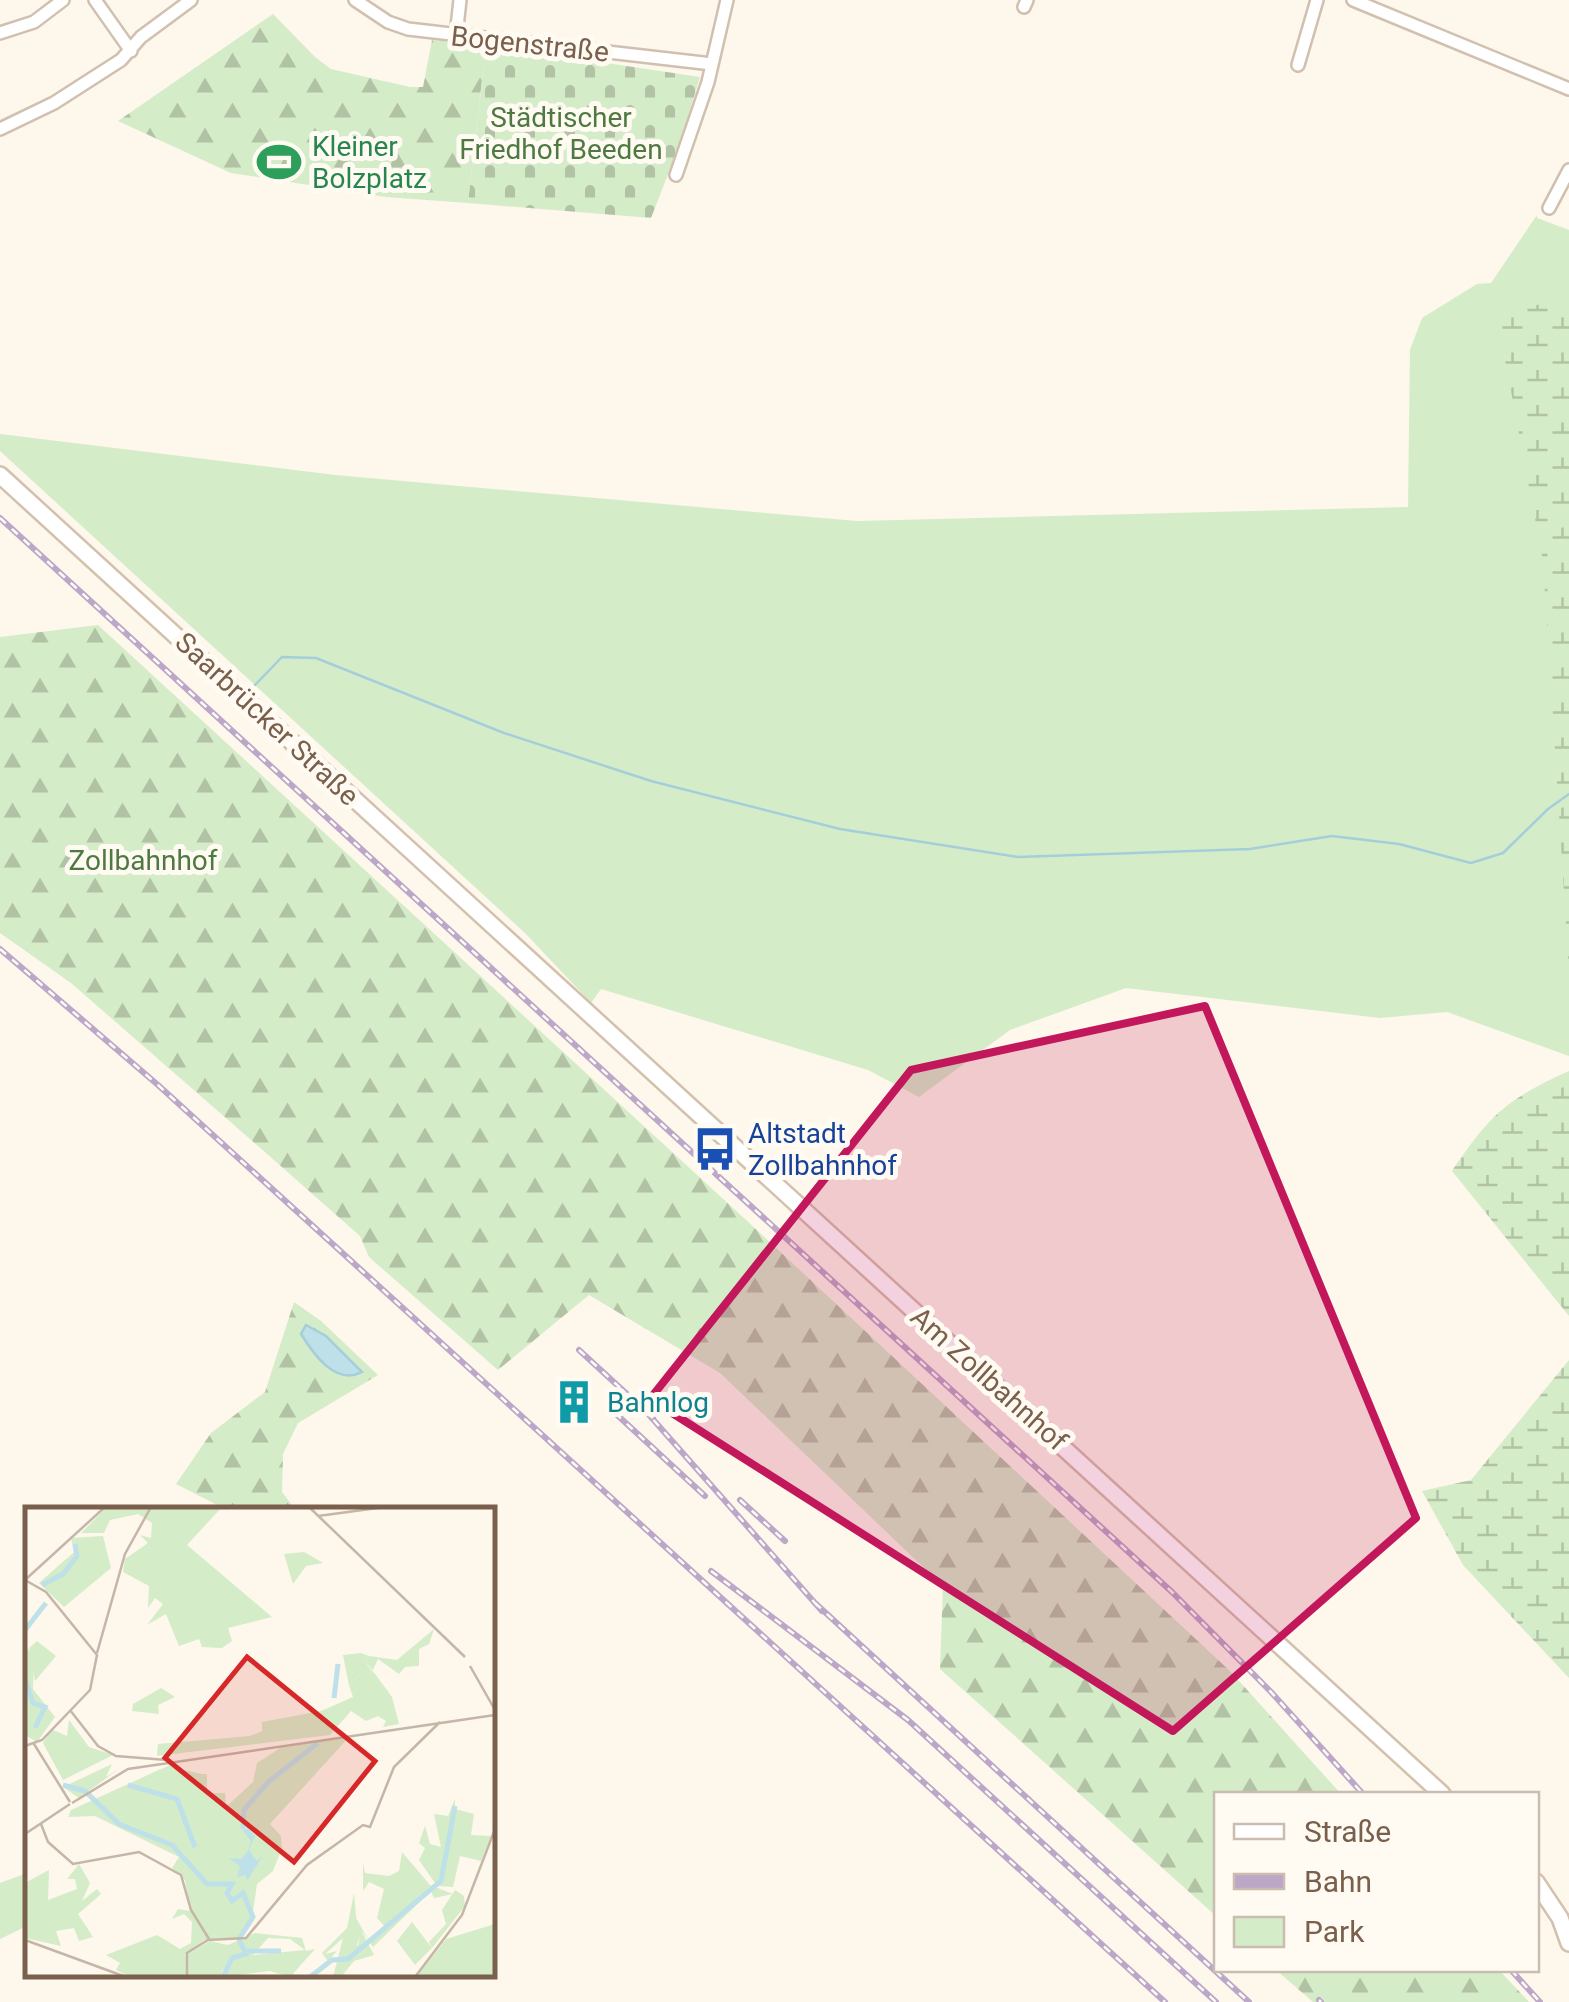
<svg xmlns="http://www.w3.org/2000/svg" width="1569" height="2002" viewBox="0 0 1569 2002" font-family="Roboto,sans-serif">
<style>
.green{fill:#d5ecc8}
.forest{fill:url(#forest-firs)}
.wetland{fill:url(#wetland-marsh)}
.cemetery{fill:url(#cemetery-stones)}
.water{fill:url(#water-ripples);stroke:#a4cfda;stroke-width:2.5}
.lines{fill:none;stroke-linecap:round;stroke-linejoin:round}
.stream{stroke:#a4cfda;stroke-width:2.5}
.minor-casing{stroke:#d1c0af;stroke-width:16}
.secondary-casing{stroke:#d4c1ad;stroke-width:20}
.minor{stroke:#fff;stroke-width:11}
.secondary{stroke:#fff;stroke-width:15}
.rail-casing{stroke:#bca7c9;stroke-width:6}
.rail{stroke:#fffbf3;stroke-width:2.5;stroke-dasharray:8;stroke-linecap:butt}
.marked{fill:#c2185b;fill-opacity:0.2;stroke:#c2185b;stroke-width:8;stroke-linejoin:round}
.labels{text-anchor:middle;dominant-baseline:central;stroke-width:10;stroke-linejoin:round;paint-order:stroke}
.street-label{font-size:28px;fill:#7a604c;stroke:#fffbf3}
.park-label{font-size:28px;fill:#4e7a41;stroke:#fffbf3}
.leisure-label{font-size:28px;fill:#27864d;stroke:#fffbf3;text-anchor:start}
.transit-label{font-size:28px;fill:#164399;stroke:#fffbf3;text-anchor:start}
.culture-label{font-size:28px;fill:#0d838f;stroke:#fffbf3;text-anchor:start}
.inset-river{fill:none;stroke:#bee0e8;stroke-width:5}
.inset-road{fill:none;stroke:#c5b6a7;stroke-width:2.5}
.view{fill:#d62828;fill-opacity:0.15;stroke:#d62828;stroke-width:5}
.inset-edge{fill:none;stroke:#7a604c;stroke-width:5}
</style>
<defs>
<pattern id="forest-firs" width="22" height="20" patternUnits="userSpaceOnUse" patternTransform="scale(2.5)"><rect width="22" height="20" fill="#d5ecc8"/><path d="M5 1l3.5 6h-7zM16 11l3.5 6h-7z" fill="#b2c3a5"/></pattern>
<pattern id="wetland-marsh" width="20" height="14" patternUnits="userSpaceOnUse" patternTransform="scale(2.5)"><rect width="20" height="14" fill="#d5ecc8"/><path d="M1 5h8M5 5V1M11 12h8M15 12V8" fill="none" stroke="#b2c3a5"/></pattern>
<pattern id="cemetery-stones" width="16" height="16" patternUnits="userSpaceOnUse" patternTransform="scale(2.5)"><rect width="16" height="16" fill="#d5ecc8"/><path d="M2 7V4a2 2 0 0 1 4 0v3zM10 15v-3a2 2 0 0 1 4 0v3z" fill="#b2c3a5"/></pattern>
<pattern id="water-ripples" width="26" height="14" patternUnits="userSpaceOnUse" patternTransform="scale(2.5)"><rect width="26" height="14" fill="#bee0e8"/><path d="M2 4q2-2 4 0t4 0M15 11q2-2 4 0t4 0" fill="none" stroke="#9fb9be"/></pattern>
</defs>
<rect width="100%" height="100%" fill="#fdf7ec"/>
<path class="green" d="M1537,215V218L1569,230V1056L1447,1012L1380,1018L1126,988L1010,1030L919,1097L868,1070L601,989L591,1003L526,934L0,451V434L335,475L857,521L1408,507L1410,350L1422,318L1477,284L1491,283Z
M27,1873V1926L0,1939V1883Z"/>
<path class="forest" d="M273,14L315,57L331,69L410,87H423L432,40L486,45L468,203L386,197L231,173L118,121Z
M98,625L745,1219L1230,1671L1341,1794H1216V1916L940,1669L943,1586L720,1373L589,1295L498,1370L369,1257L360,1236L266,1153L71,983L0,933V637Z
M294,1302L321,1321L378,1375L298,1423L283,1454L282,1492L295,1509H225L176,1484L211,1433L265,1392Z
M1276,1970H1499L1529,2002H1313Z"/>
<path class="wetland" d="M1569,299V972L1543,561L1497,317L1522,308Z
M1569,1071V1316L1452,1171C1490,1115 1507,1099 1569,1071Z
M1569,1360V1678L1463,1565L1422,1491L1471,1480Z"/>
<path class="cemetery" d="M486,45L700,77L679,146L651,218L468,203Z"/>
<path class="water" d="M306,1325L326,1336L362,1372C336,1386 314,1355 301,1334Z"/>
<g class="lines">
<path class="stream" d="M255,685L282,657L316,658L504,733L651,781L840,829L1018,857L1250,849L1332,836L1399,844L1471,863L1503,853L1548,809L1569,794"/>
<g class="minor-casing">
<path id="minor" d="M95,0L131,51
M355,0L388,22L408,29L712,64
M1353,0L1569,89
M1024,7L1027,0
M0,33L34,22L63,0
M456,36L460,0
M1298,65L1317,0
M0,129L54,103L121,60L141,37L191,0
M676,175L708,82L727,0
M1549,208L1569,170"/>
</g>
<g class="secondary-casing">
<path id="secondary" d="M0,475L1442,1794
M1536,1882L1560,1918L1569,1943"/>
</g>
<use href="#minor" class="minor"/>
<use href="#secondary" class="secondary"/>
<g class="rail-casing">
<path id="rail" d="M0,518L1172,1592L1271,1692L1363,1794
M0,949L158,1085L1165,2002
M579,1350L653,1418
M643,1408L822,1611
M615,1413L705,1496
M740,1500L785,1541
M711,1571L908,1720L1216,2002
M815,1603L1249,2002
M1511,1970L1540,2002
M1319,2000L1321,2002"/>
</g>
<use href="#rail" class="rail"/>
</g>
<path class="marked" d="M1205,1006L1416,1518L1173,1731L650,1399L911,1070Z"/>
<defs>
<g id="stadium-bare" transform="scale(3.45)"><path d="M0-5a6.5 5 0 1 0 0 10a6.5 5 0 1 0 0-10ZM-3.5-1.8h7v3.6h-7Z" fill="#2e9e5b" stroke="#fffbf3" stroke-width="2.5" paint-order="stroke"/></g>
<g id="bus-bare" transform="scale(3.45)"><path d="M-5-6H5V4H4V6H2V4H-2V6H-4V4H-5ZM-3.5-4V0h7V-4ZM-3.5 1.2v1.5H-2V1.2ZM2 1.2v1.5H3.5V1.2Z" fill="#1a4fb4" stroke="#fffbf3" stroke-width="2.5" paint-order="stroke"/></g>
<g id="building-bare" transform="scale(3.45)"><path d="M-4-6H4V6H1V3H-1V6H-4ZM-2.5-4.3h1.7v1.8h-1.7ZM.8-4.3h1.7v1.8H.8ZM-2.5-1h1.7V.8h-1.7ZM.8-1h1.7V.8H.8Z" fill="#0f9aa8" stroke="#fffbf3" stroke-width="2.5" paint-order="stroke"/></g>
</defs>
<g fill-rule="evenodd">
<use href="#stadium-bare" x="279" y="162"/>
<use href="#bus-bare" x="715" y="1149"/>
<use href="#building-bare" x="574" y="1402"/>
</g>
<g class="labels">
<g class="street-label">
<text transform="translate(530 44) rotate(6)">Bogenstraße</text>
<text transform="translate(267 719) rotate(43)">Saarbrücker Straße</text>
<text transform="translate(989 1379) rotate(42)">Am Zollbahnhof</text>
</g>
<g class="park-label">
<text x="561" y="117">Städtischer<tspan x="561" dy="32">Friedhof Beeden</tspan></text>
<text x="143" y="860">Zollbahnhof</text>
</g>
<g class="leisure-label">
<text x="312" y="146">Kleiner<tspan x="312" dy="32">Bolzplatz</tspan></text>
</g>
<g class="transit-label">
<text x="748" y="1133">Altstadt<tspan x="748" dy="32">Zollbahnhof</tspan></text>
</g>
<g class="culture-label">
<text x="607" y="1402">Bahnlog</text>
</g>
</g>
<g transform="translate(25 1507)">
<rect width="470" height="470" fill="#fdf7ec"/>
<path d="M78,29L86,61L39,100L14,76L49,45L46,31ZM279,45L298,56L281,59L268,77L259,47ZM0,138L9,150L8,182L30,210L12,235L0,228ZM336,146L344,149L339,154L350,167H335L324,178L318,148ZM44,213L64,240L88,248L38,273L18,236L26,222L42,229ZM324,230L245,317L256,329L257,341L248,364L232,377L226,418L212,432L179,433L158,450L185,434L203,438L230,426L277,431L281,444L290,442L265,470L245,464L199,470L197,461V470H105L91,463L95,456L81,448L132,428L155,442L166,436L167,415L159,407L147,412L153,402L165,404L160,373L147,361L154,350L70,309L43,310L46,303L147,257L159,267H182V286H200L201,300L228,275L232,256L255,241ZM243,431L265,432L280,443L228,448ZM87,257L81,270L94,262L54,291L38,280ZM430,292V302L449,307L446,328L466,329L456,354L435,349L428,380L412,379L394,353L400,341L394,336L400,319L405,337L416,340L409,307L423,309ZM377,345L405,378L428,387L409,391L406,384L348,440L337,424L331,440L325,430L331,411L343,432L362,422L352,411L359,382L344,375L338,384V356L340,366L364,369L374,364ZM387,415L407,441L390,458L372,434Z" fill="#d5ecc8" fill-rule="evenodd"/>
<path d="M82,0H197L162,38L247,110L203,121L207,134L197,141L177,140L174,132L154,139L141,107L122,118L138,97L130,91L123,101L124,79L98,65L100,52L123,36L115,28L126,31L127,16L113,7L85,13L79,26H56ZM409,122L404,137L394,142V159L380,160L374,167L353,152L348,163L339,154L344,149L372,153ZM12,134L31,149L10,174L4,141ZM335,167H350L367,190L374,217L358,220L361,214L353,209L341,214L326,204L305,228L132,249L133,237L225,229L237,224V215L296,204L328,190L324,178ZM136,181L150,190L133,198L134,207L107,204L108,197ZM54,357L65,376L57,394L72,382L76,387L53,407L68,430L54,434L49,421L31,424L36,439L0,431V376L24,363L23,393L52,382L50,372H42ZM430,383L439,389L440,399L407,441L404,435L421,417L417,403ZM329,386L332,420L326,432L333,439L336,423L349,448L329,454L316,470H308L318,431L300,447L312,444L303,454L297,446L322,421ZM470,417V470H391L421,432Z" fill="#d5ecc8"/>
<path d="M155,262L181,268L182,286H200V300L252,334L235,363L217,353L207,355L156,302L149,277L128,272V265L153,271Z" fill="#d5ecc8"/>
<path d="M223,321L230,329L224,343L232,354L239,347L222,374L221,368L212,370L215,359L204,351L216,352L223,344L226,334L218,324Z" fill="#bee0e8"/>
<path class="inset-river" d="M17,78L38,67L52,49L50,37M0,123L21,96M0,172L8,196L20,200L10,221M309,191L313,157M38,278L60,284L94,317L147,338L182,377H207L202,386L207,394L218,386L228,410L214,432L221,447L207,451L198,470M103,278L152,292L170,340M218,322L219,303L243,275L293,236M221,444H256M285,470L307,453L323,452L416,374L430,299"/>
<path class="inset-road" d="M284,0L440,150M293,9L360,0M0,73L21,85L72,148L65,183L17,233L0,239M0,73L80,0M72,146L100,47L126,0M445,159L470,203M45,203L73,239L91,249L142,253M9,237L45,295M47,296L103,262L470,208M16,317L23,335L48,357L114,345L156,368L166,403L184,432M0,327L45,297M0,433L101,470M162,470V446L183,433L221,431L282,358L338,318L345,320L369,260L415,215M390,470L437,408L470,322"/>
<path class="view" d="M222,150L350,254L269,355L140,251Z"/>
<rect width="470" height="470" class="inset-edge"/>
</g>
<rect x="1214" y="1792" width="325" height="180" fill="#fffbf3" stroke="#cabdb0" stroke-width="2.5"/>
<rect x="1234" y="1824" width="50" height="15" fill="#ffffff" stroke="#cabdb0" stroke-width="2.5"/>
<text x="1304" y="1842" font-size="30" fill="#7a604c">Straße</text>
<rect x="1234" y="1874" width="50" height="15" fill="#bca7c9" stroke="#cabdb0" stroke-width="2.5"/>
<text x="1304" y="1892" font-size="30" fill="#7a604c">Bahn</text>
<rect x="1234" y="1917" width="50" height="30" fill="#d5ecc8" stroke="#cabdb0" stroke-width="2.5"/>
<text x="1304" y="1942" font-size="30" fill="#7a604c">Park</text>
</svg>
